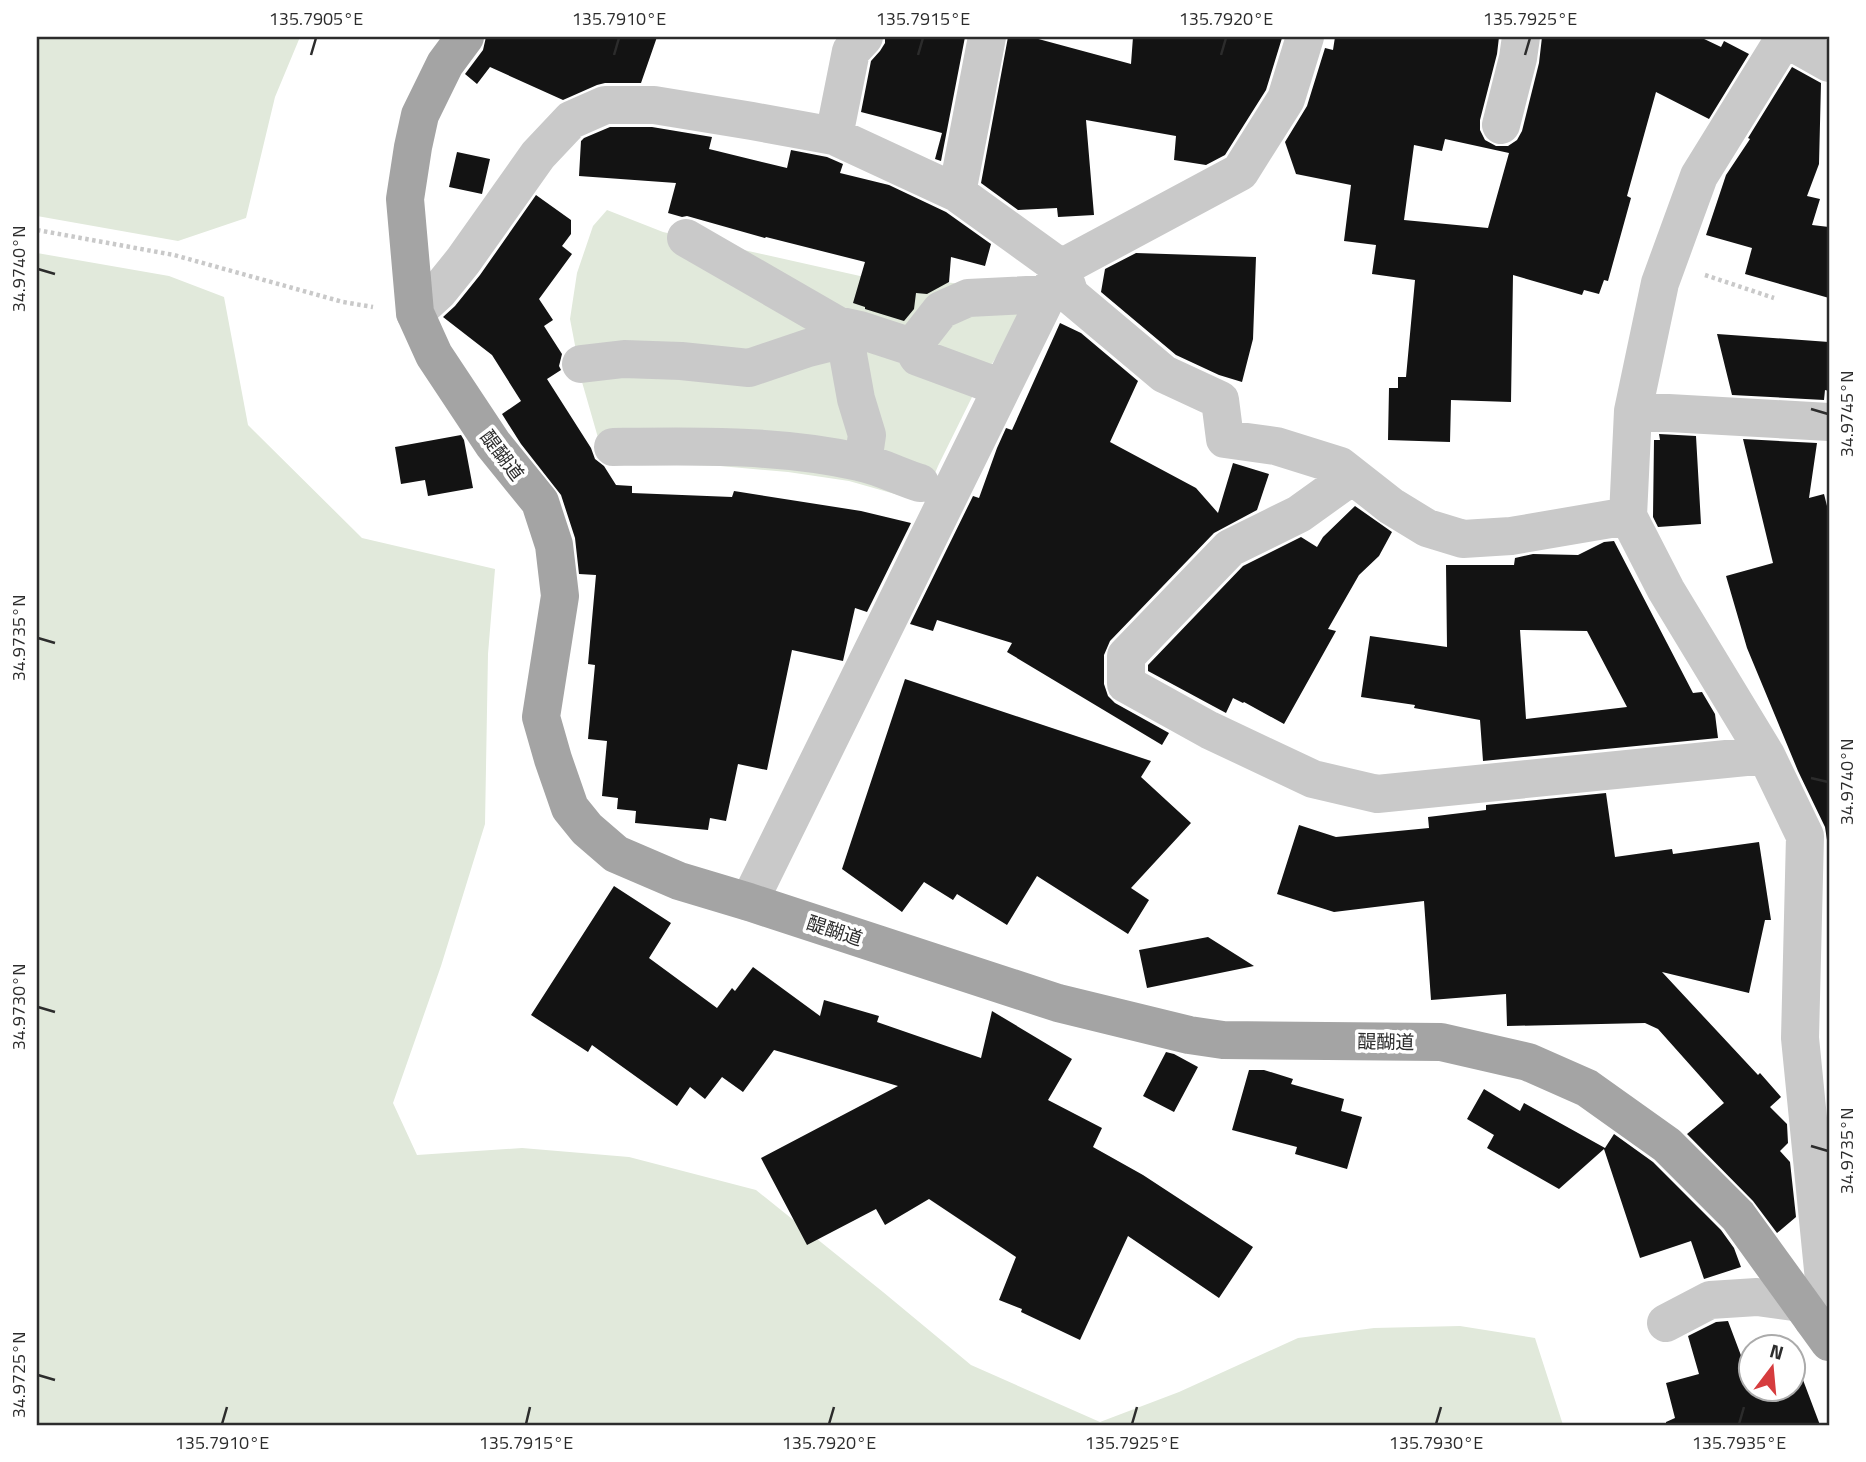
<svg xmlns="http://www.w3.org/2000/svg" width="1866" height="1462" viewBox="0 0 1866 1462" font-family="'Titillium Web','Noto Sans JP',sans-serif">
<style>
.green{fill:#e1e9db}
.building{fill:#131313;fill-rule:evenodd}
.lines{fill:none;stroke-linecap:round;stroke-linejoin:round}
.path{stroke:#c9c9c9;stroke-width:4.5;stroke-dasharray:3.5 3.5;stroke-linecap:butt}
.minor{stroke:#c9c9c9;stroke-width:38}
.major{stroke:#a4a4a4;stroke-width:38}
.ticks{fill:none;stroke:#2c2c2c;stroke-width:2.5}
.labels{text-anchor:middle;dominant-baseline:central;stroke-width:7;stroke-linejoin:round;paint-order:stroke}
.street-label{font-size:19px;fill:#2c2c2c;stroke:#fff}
.neatline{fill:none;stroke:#2c2c2c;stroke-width:2.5}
.ticks-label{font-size:18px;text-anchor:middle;fill:#2c2c2c}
</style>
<rect width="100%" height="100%" fill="#fff"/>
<path class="green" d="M37,37H300L275,97L246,218L178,241L37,216Z
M607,210L663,232L860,276L908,278L989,287L1040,276L1009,337L976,389L938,466L923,502L849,481L788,472L720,466L605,462L582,382L570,319L577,273L593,226Z
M37,253L169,276L224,297L248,425L362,538L495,569L488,654L485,824L441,966L393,1103L417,1155L522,1148L629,1157L756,1190L883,1292L971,1365L1100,1422L1179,1392L1298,1338L1374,1328L1460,1326L1535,1338L1563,1425H37Z"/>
<path class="building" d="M486,37H657L641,83H605L597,85L563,100L490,67L477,84L465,74L483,50Z
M885,37H965L941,161L935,159L942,133L861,112L871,61L880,51L885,43Z
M1008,37H1031L1131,64L1133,37L1282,38L1266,90L1225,155L1206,165L1174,160L1176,136L1086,120L1094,215L1058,217L1057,208L1018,210L981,183Z
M1335,37H1499L1497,54L1480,120V130L1485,140L1496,146H1508L1517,140L1522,131L1539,63L1542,37H1700L1721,47L1724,41L1749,54L1709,119L1656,92L1627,196L1631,198L1608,281L1604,280L1599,294L1584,290L1582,295L1513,275L1511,402L1451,400L1450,442L1388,440L1389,388H1398V377H1406L1415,280L1372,274L1376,245L1344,241L1351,185L1296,174L1285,142L1307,106L1325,48L1333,50ZM1445,139L1509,153L1488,228L1404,220L1414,145L1442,151Z
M1792,67L1821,83L1819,164L1807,196L1820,199L1812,225L1829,227V298L1745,274L1752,248L1706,235L1726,175L1750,139L1748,138Z
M610,127H652L712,137L709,149L787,168L791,150L827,157L843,164L840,173L889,185L946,212L991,244L985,266L951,257L949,282L927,294L916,293L914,309L904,321L865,309V307L853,303L865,262L766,237L765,238L687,216L682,217L668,213L676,183L579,176L581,141L584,138Z
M457,152L490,159L482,194L449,187Z
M536,195L571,220V234L562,246L572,254L539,299L553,320L544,326L562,354L559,366L561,370L547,379L591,448L595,459L604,466L616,485L632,486V493L732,497L734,491L861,511L911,523L867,612L855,608L843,661L792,650L767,770L738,764L726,821L710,818L708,830L635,823L636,811L617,809L618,798L602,796L607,741L588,739L595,665L588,664L596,575L579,574L575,538L561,495L521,444L502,414L521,401L492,355L443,317L455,306L480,275Z
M1136,253L1256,257L1253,339L1242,382L1219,375L1176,355L1101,292L1105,269Z
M1060,323L1081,333L1138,381L1110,442L1196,488L1218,513L1233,463L1269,474L1257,510L1214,533L1110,641L1104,655V684L1108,696L1115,703L1169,733L1162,745L1007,652L1012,643L937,620L933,631L910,624L973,496L979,498L997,448L1006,428L1012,430Z
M1717,334L1829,342V391L1825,390L1824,400L1732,395Z
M1659,434L1696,436L1701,524L1658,527L1653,517L1654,440H1660Z
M461,435L464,440L473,488L428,496L425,480L401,484L395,447Z
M1743,439L1817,443L1809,498L1824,494L1829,514V844L1827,840L1825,827L1798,771L1747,648L1726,576L1773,563Z
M1355,506L1392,532L1379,556L1359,575L1328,629L1336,631L1284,724L1244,702L1243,703L1233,698L1226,713L1148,671V665L1243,566L1301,537L1317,547L1323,537Z
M1614,541L1693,693L1702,692L1715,714L1718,738L1483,761L1480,720L1414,708L1415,705L1361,697L1370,636L1447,647L1446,565H1514L1515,558L1533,554L1578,555L1604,542ZM1520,630L1587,631L1627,707L1526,719Z
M905,679L1151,761L1141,777L1191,823L1131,888L1149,900L1128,934L1037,876L1007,925L957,894L953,900L924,882L902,912L842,869Z
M1606,793L1615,857L1672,849L1673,854L1759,842L1771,920H1765L1749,993L1662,972L1758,1075L1760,1073L1781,1097L1770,1107L1787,1124L1788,1143L1780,1151L1790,1162L1796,1217L1777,1233L1753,1201L1687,1134L1724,1103L1658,1029L1645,1023L1507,1026L1506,994L1431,1000L1424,901L1334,912L1277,894L1299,825L1336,837L1429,828L1428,817L1486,810V805Z
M614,886L671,923L649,958L717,1008L732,988L735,991L753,967L820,1016L824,1000L879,1016L877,1022L981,1058L992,1011L1072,1059L1048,1100L1102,1128L1093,1147L1143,1175L1253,1247L1219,1298L1128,1236L1080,1340L1021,1312L1022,1309L999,1300L1016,1257L929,1199L885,1225L876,1209L807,1245L761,1158L898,1086L774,1050L743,1092L722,1077L705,1099L690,1087L677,1106L592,1045L588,1052L531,1015Z
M1208,937L1254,966L1147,988L1139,950Z
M1166,1052L1174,1054L1198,1067L1174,1112L1143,1096Z
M1249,1070H1264L1293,1079L1291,1084L1344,1099L1341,1111L1362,1117L1347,1169L1295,1154L1297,1147L1232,1130Z
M1484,1089L1520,1111L1524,1103L1605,1148L1614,1134L1653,1162L1721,1230L1734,1248L1741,1267L1704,1279L1691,1241L1640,1258L1604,1149L1559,1189L1487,1148L1494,1135L1467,1119Z
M1728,1321L1751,1382V1389H1793V1374L1800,1372L1820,1425H1666V1422L1675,1418L1666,1383L1699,1374L1688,1336L1716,1322Z"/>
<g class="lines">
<path class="path" d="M37,230L174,255L343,302L373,307
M1705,275L1774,298"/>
<path class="minor" d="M1783,37L1829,63
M1785,37L1699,176L1660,283L1633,411L1628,516L1666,590L1766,755L1805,836L1800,1038L1825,1290L1813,1320
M1501,125L1518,58L1521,37
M834,136L851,51L864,37
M957,193L987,37
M686,238L837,325L860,330L912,347L941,310L968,298L1048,294
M415,313L438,292L463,261L538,155L571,120L605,105H654L752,121L834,136L957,193L1061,268L1070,295L1164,374L1220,400L1225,439L1276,446L1340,466L1391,506L1427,528L1463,539L1511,536L1628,516
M849,328L847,349L856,399L867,435L863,462
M912,347L918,357L1002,388
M581,364L624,359L681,361L749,368L808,348L848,338
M1633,411L1829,422
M613,447C695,446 779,444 859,462C880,466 900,477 920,483
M1352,476L1299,514L1230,548L1126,656V684L1209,730L1313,779L1377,794L1766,755
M749,902L1061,268L1240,172L1286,99L1305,37
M1666,1323L1710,1300L1757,1297L1801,1303"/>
<path class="major" d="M465,37L445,64L420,115L413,147L405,199L415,313L434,355L493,444L540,502L554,545L560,596L541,717L553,759L570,808L587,829L616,854L679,881L749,902L1058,1003L1189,1035L1223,1040L1441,1042L1528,1062L1587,1088L1667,1145L1738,1216L1829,1342"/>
</g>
<path class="ticks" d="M311,55L316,38M614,55L619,38M918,55L923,38M1221,55L1226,38M1525,55L1530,38M38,269L55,274M1811,409L1828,414M38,638L55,643M1811,778L1828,782M38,1007L55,1012M1811,1146L1828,1151M38,1375L55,1380M222,1424L227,1407M526,1424L530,1407M829,1424L834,1407M1132,1424L1137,1407M1436,1424L1441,1407M1739,1424L1744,1407"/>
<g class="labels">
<g class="street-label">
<text transform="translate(503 455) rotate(53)">醍醐道</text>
<text transform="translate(835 930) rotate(18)">醍醐道</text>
<text transform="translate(1386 1041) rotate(1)">醍醐道</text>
</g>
</g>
<rect width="1866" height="1462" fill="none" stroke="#ffffff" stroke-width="77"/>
<g transform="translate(1772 1368) rotate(16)"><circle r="33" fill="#ffffff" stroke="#ababab" stroke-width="2"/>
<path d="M0-5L12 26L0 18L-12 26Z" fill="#d63c3e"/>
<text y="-10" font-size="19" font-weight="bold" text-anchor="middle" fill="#2c2c2c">N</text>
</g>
<rect x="38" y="38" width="1790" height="1386" class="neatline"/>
<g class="ticks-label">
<text x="316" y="25">135.7905°E</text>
<text x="619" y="25">135.7910°E</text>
<text x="923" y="25">135.7915°E</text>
<text x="1226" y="25">135.7920°E</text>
<text x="1530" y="25">135.7925°E</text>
<text transform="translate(19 269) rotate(-90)" y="6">34.9740°N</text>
<text transform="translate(1847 414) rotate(-90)" y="6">34.9745°N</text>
<text transform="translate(19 638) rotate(-90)" y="6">34.9735°N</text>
<text transform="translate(1847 782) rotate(-90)" y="6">34.9740°N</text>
<text transform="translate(19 1007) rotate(-90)" y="6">34.9730°N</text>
<text transform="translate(1847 1151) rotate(-90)" y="6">34.9735°N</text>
<text transform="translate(19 1375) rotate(-90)" y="6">34.9725°N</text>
<text x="222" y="1449">135.7910°E</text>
<text x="526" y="1449">135.7915°E</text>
<text x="829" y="1449">135.7920°E</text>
<text x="1132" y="1449">135.7925°E</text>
<text x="1436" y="1449">135.7930°E</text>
<text x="1739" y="1449">135.7935°E</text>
</g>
</svg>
